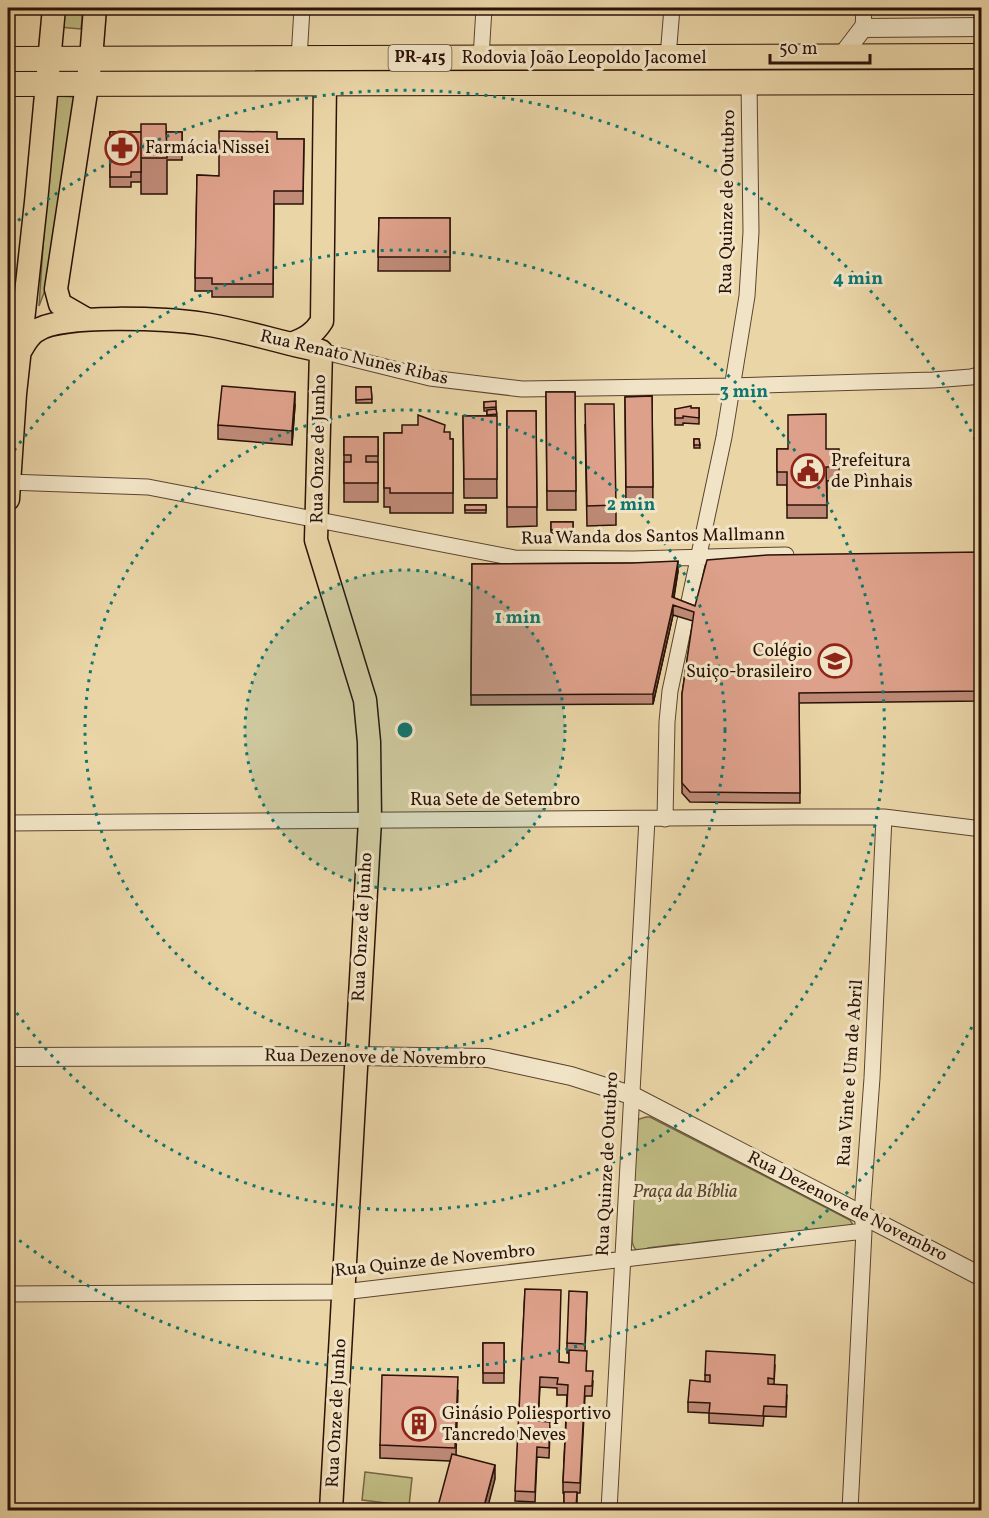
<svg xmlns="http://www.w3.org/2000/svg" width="989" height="1518" viewBox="0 0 989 1518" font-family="Vollkorn,serif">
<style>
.green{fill:#bfbb82;stroke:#756644;stroke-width:1.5}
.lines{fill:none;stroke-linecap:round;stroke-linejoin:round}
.minor-casing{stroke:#5b432f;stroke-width:17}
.tertiary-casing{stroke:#5b432f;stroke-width:20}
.primary-casing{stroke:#2b1207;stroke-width:25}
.trunk-casing{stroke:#2b1207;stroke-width:26}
.minor{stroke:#f1e4c6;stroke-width:15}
.tertiary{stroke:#f1e4c6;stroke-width:18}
.primary{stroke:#ead5a7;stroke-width:22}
.trunk{stroke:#ead5a7;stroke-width:24}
.wall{fill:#be8a77;stroke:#2b1207;stroke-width:1.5}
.shaded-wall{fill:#9b7061;stroke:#2b1207;stroke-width:1.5}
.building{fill:#dda08a;stroke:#2b1207;stroke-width:1.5}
.ring{fill:none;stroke:#0f766e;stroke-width:3;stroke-dasharray:3 6}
.labels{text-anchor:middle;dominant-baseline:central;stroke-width:6;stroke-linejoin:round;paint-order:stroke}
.shield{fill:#f1e4c6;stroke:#665140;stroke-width:1.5}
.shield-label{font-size:16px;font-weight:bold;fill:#2b1207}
.street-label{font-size:18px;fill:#2b1207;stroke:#f1e4c6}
.poi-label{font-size:18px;fill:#2b1207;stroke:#f1e4c6;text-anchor:start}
.park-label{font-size:18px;font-style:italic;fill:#57452c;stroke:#f1e4c6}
.centre{fill:#0f766e;stroke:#f1e4c6;stroke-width:3}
.ring-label{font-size:18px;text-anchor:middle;font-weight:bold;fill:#0f766e;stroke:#f1e4c6;stroke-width:6;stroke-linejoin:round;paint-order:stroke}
</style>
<rect width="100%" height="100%" fill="#ead5a7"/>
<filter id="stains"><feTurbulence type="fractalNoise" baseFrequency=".00333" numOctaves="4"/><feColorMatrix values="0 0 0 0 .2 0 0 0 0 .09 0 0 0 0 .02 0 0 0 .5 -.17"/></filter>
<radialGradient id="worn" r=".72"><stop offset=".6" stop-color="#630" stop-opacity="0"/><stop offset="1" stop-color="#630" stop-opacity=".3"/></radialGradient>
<path class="green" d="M61,8H83L81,29L59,27Z
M53,96L79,97L56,261L39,306Z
M646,1117H650L850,1220L853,1225L851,1229L837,1227L733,1239L729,1243L719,1240L693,1243L690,1248L683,1249L679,1244L648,1248L645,1252C636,1251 633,1249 632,1240L636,1126L639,1119Z
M365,1472L412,1478L409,1506L362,1500Z"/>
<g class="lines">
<g class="minor-casing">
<path id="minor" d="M863,28L864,8
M668,57L672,8
M481,58L484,8
M299,59L302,8
M321,351L430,378L522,389L731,386L933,380L971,377L982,374
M8,482L148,487L515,558L633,559L786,555
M665,819L667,722L670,691L724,437L747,296L751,232L749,82
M8,823L795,817H884L982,829
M8,1294L343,1292L864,1231
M609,1510L647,819
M850,1510L864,1231L862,1214L872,1078L884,817"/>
</g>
<g class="tertiary-casing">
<path id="tertiary" d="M841,57L863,28L982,27
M8,1057L356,1056L488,1058L571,1076L631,1095L982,1277"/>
</g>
<g class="primary-casing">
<path id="primary" d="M86,319L60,304L56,289L91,59L95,8
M291,344C305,339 314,334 322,321L325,83
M19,353C24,345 28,336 36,331C61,313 171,319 204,324C243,330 282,343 321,351L316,540L365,700L369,742L370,820L331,1510
M8,499L15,394L36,202L54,8"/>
</g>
<g class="trunk-casing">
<path id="trunk" d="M8,59L982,56
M8,84L982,82"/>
</g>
<use href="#minor" class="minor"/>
<use href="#tertiary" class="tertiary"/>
<use href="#primary" class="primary"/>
<use href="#trunk" class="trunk"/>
</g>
<path class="wall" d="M110,132H182V160H167V194H141V160V182H131V187H110Z
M277,139H304L303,204H274L273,297H212V291H195L197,175L219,176Z
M379,218H450V271H378Z
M356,387H371L372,403H356Z
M546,392H575L576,510H547Z
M652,396L653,506L626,507L625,397Z
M484,402L496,407L497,498H464L463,416H487V411H484Z
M295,405L292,445L218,439V425Z
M699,408V424L683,423V425H675V409Z
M507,411H536L537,526L507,527Z
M585,424L616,505V525L587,526Z
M444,432L450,439H453V513H390V507H384V433Z
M344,437H378V502H344Z
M694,439H699L700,448H694Z
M777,449H826L839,467V480L827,481V518H787V485H777Z
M465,505H486V513H465Z
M551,522H573V533H551Z
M981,552V701L799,703L800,803L690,802L682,793V694L693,621L673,615L653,704L471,705L472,564L632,563L678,571L674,598L695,606Z
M525,1289L559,1362L569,1363V1353H567V1343L587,1292L585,1351L586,1371L593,1381L592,1396H585L580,1493H577V1510H564V1493H563V1482L567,1395H557V1388L540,1387L538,1421L550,1432L549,1458L537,1457L535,1502L515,1501Z
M483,1343H504V1383H483Z
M775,1365L774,1384L787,1395L786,1417L764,1416L763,1426L709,1423V1413L688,1412V1402L705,1381V1375Z
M458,1391L456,1455L495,1479L450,1461L380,1458V1445Z"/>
<path class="shaded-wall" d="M295,392V405L292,445V431Z
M678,561V571L672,607V597Z
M673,605V615L653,704V694Z
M495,1465V1479L487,1510H483Z"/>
<path class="building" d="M141,124H166L167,158H141Z
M219,131L277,132V139H304L303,191H274L273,284H212V278H195L197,175L219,176Z
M110,132H141V172H131V177H110Z
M166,132H182V150H167Z
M379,218H450V257H378Z
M222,386L295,392L292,431L218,425Z
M356,387H371L372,399L356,400Z
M546,392H575L576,491H547Z
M652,396L653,487H626L625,397Z
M496,401V407L484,408V402Z
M585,404H614L616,505L587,506Z
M691,406V408H699V418L683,416V418H675V409Z
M496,409L497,414L487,415V410Z
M507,411H536L537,507H507Z
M826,414V449H839V467H826L827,505H787V472H777V449H788V415Z
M418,415L445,425L444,432H450V439H453V493H390V488H384V433H402V425H418Z
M463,416H497V479H464Z
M344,437H378V456H366V462H378V483H344V462H351V455H344Z
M694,439H699L700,445H694Z
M465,505H486V510H465Z
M551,522H573V529L551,530Z
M981,552V691L799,693L800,793L690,792L682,783V694L694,612L673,605L653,694L471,695L472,564L632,563L678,561L672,597L695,606L707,560L767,555Z
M525,1289L561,1290L559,1362L569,1363V1350L587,1351L586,1371H593L592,1386H585L580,1483L563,1482L568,1385L557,1384L558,1378L540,1377L538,1421L550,1422L549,1448L537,1447L535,1492L515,1491Z
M569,1291L587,1292L585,1344L567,1343Z
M483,1343H504V1373H483Z
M706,1351L775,1355L774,1379L768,1378V1384L787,1385L786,1407L764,1406L763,1416L709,1413L710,1403L688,1402L690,1380L710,1382V1375H705Z
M382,1375L458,1377L455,1448L380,1445Z
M452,1454L495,1465L483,1510H437Z
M564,1492H577L576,1509L564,1508Z"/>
<circle cx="405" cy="730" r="160" fill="#0f766e" fill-opacity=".12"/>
<g class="ring">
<circle cx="405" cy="730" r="160"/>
<circle cx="405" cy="730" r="320"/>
<path d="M9 458A480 480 0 1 1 9 1002"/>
<path d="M980 1011A640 640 0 0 1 11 1234M11 226A640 640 0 0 1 980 449"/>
</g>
<defs>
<g id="pharmacy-ring" transform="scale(1.725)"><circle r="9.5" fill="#f1e4c6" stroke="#8f2418" stroke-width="1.5"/><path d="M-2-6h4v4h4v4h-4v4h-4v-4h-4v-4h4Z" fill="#8f2418"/></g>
<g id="civic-ring" transform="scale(1.725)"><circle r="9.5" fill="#f1e4c6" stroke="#8f2418" stroke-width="1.5"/><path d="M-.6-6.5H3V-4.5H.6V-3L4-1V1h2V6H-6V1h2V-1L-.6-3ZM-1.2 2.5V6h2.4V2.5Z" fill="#8f2418"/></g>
<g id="school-ring" transform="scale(1.725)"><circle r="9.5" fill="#f1e4c6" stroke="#8f2418" stroke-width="1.5"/><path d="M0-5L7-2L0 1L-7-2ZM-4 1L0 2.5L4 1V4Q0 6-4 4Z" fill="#8f2418"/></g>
<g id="building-ring" transform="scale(1.725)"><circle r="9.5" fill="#f1e4c6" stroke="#8f2418" stroke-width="1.5"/><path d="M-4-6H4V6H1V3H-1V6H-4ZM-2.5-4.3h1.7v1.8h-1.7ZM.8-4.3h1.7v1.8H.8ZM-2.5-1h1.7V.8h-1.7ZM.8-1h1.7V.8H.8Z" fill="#8f2418"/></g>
</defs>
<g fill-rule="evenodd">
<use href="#pharmacy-ring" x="122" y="148"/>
<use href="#civic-ring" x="808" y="471"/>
<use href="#school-ring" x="835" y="661"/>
<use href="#building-ring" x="419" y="1424"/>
</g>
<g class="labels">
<rect class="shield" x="388.5" y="45" width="63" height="26" rx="4.5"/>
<g class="shield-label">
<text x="420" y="58">PR-415</text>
</g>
<g class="street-label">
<text x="584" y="58">Rodovia João Leopoldo Jacomel</text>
<text transform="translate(728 202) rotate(-89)">Rua Quinze de Outubro</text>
<text transform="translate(354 358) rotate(13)">Rua Renato Nunes Ribas</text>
<text transform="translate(319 449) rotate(-89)">Rua Onze de Junho</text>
<text transform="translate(653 537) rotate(-1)">Rua Wanda dos Santos Mallmann</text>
<text x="495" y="800">Rua Sete de Setembro</text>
<text transform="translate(363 927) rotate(-87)">Rua Onze de Junho</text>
<text transform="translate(375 1058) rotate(1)">Rua Dezenove de Novembro</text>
<text transform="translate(851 1073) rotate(-86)">Rua Vinte e Um de Abril</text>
<text transform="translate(608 1164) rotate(-87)">Rua Quinze de Outubro</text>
<text transform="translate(847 1207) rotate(27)">Rua Dezenove de Novembro</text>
<text transform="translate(435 1261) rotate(-6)">Rua Quinze de Novembro</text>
<text transform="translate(337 1413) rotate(-87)">Rua Onze de Junho</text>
</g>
<g class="poi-label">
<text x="145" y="148">Farmácia Nissei</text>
<text x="831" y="461">Prefeitura<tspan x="831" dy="21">de Pìnhais</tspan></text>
<text x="812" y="651" text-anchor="end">Colégio<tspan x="812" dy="21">Suiço-brasileiro</tspan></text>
<text x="442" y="1414">Ginásio Poliesportivo<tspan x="442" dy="21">Tancredo Neves</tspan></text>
</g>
<g class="park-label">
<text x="685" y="1192">Praça da Bíblia</text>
</g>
</g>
<circle cx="405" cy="730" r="9" class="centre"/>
<g class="ring-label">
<text x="858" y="284">4 min</text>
<text x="744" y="397">3 min</text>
<text x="631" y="510">2 min</text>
<text x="518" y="623">1 min</text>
</g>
<rect width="989" height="1518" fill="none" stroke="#ead5a7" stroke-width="30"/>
<rect x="9" y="9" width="971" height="1500" fill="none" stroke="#2b1207" stroke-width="3"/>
<rect x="15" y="15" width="959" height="1488" fill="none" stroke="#2b1207" stroke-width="1.5"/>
<path d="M770 54v9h100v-9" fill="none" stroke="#2b1207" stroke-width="3"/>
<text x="779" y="54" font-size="18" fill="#2b1207" stroke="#f1e4c6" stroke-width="4.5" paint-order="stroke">50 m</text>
<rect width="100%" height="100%" filter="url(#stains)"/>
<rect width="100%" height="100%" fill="url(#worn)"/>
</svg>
